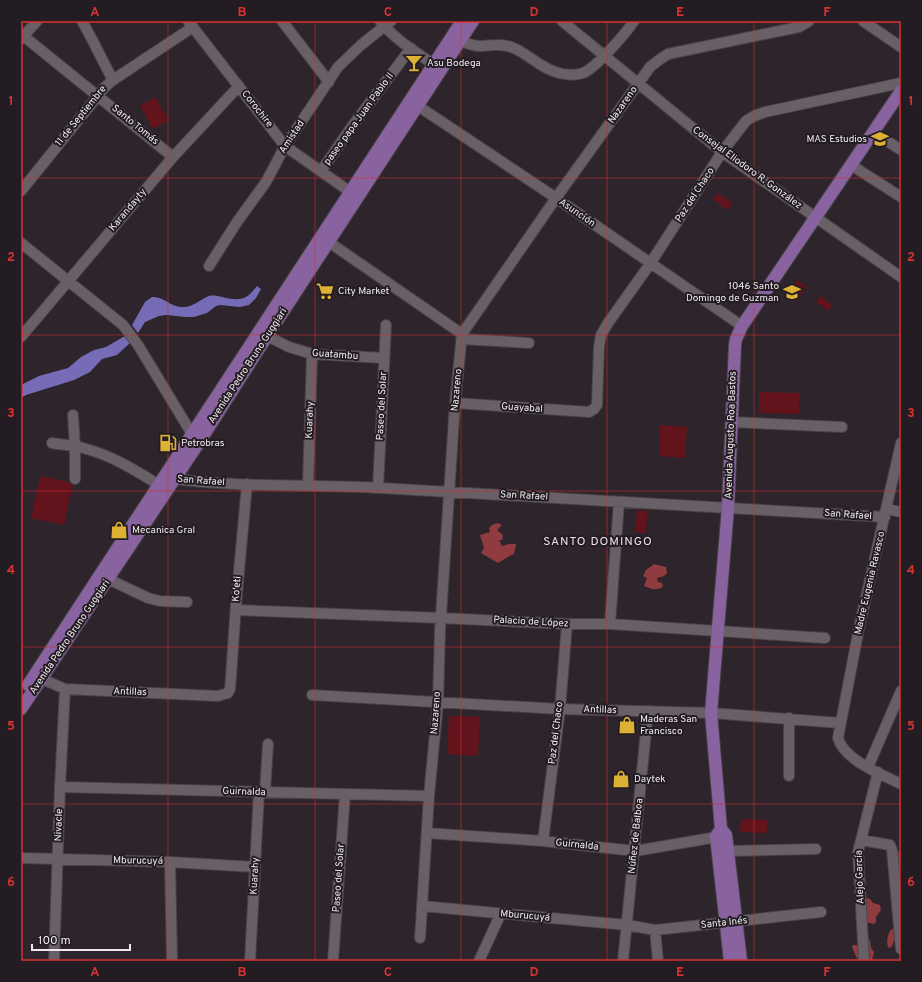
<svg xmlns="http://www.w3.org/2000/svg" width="922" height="982" viewBox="0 0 922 982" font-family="Overpass,sans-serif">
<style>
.green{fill:#62131c}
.forest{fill:#8f3b3f}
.water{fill:#756bb7}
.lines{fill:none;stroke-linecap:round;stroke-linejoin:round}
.minor-casing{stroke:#494348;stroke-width:12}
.major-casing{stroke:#494348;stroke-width:14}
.minor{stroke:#696067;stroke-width:10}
.major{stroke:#89639f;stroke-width:12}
.grid{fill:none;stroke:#d73232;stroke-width:1;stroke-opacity:0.55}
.labels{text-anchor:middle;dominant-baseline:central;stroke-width:4;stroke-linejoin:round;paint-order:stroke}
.poi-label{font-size:10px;fill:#efeaee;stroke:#231c22;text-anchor:start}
.street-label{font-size:10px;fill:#efeaee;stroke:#231c22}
.quarter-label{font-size:12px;letter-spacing:1px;fill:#ebe1e9;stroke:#231c22}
.neatline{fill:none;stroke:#d73232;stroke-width:1.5}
.grid-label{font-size:13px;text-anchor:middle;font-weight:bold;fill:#d73232}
</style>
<rect width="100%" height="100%" fill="#2d252b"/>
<path class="green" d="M155,97L169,120L153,129L140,106Z
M718,193L732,203L727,210L713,199Z
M798,280L807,288L794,302L785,295Z
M821,296L832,305L828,311L816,302Z
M759,392L799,393V414L759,413Z
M660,425L687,427L685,458L659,456Z
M40,476L73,483L64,525L31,518Z
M637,510L648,511L645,533L635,532Z
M449,716L480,717L478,756L447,754Z
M741,819L767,820V833L740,832Z"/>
<path class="forest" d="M498,523L502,525L497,530L503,535L502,540H499L502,546L509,544H516L514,554C508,556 504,560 498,563L481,553L484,548L480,535L490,532L489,528L492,525Z
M654,564L666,567L667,573L664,576L657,578L658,582L662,583L663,587C655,591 651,589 644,586L647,578L643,576L646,570Z
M901,851V883H898L896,852Z
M865,897L870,899L873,903L880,905L881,910L876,917V922L874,924L865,922Z
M892,929H895L896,933C893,938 895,944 890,948L888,947C886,941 888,932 892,929Z
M866,938L870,940L871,948L874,952L872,961H858L852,947L853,945H859Z"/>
<path class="water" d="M257,286L261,289L256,298L249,305L240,307L220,305L216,306L207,313L194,317H186L166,315L159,316L145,322L138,333L132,325L145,302L152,297C164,296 171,308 184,307C193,307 201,299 209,296C213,295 218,296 222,297C240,301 246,301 257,286Z
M125,336L130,343L117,355L102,359L90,372L74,380L26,395L21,398V385L39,376L68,368L81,357L94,350L106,347Z"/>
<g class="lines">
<g class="minor-casing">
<path id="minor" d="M82,21C93,40 102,60 113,80
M188,21L285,146L356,196
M282,21L329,82
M380,21C395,40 419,54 439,68
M562,21L722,152L901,277
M863,21L901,47
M21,34L173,157
M21,39L37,21
M460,41C466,43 471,45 478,46C489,46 500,43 511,47C526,52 538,66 553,71C562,75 575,76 583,73C596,68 626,33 634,21
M412,102L556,198L742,326
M873,132L901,150
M851,165L901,197
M321,171L353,125L411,48
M21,191L105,87L113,80L193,27
M323,238L462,334
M21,243L123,325L138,345L195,439
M209,266L237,222L266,182L285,146L338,67L361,45L391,21
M267,336L289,347L312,354L384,358
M21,337L173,157L239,86
M462,339L529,343
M455,403L589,412L594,409L597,405L599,347L601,335L608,323L650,264L722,152L746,121L754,116L765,112L901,83
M73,415L75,447V479
M731,422L842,427
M52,443C62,445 73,445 83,448C111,455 135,470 159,485
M901,443L859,628L838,738C844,760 881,774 901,784
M168,478C238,488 310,484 381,488C549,497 717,506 885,517
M308,485L312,354
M378,488L386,325
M887,509L901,512
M108,579L148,598L160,601L187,602
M236,610L441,618L567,624H610L825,638
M610,624L619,502
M35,676L65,689L218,696L228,693L230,689L231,677L236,604L247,484
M312,695L560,709L711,713L840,723
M789,718V776
M868,767L901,691
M60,787L429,796
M265,792L268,744
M427,833L543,841L635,851L723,836
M861,840L890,845L892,850L901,949
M543,841L560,709L567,624
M728,851L816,849
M21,858L170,862L255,867
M170,862L172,961
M422,906L627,925L655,930L821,912
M655,930L658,961
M420,938L429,796L438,702L440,631L455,403L462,334L556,198L650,67L659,60L668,54L799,27L809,21
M54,961L60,787L65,689
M250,961L259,792
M333,961L345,794
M479,961L501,913
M623,961L648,711
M864,961L858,852L878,772"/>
</g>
<g class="major-casing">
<path id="major" d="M28,685L462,21
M21,709L198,444L267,336L473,21
M721,829L716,836L730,961
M741,961L726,835L721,829L711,713L728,507L735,345L736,339L742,326L901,91"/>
</g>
<use href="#minor" class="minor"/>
<use href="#major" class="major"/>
</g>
<path class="grid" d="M168,21V961M315,21V961M461,21V961M607,21V961M754,21V961M21,178H901M21,335H901M21,491H901M21,647H901M21,804H901"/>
<defs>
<g id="bar-bare" transform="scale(1.38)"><path d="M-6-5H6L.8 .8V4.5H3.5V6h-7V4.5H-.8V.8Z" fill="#ddb133" stroke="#231c22" stroke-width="2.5" paint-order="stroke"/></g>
<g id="school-bare" transform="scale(1.38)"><path d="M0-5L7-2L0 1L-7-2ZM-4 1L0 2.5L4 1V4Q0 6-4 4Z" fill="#ddb133" stroke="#231c22" stroke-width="2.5" paint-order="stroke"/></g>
<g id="supermarket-bare" transform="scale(1.38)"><path d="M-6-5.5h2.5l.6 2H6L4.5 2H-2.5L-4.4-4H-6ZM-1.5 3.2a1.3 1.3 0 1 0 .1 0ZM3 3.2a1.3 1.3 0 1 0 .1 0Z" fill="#ddb133" stroke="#231c22" stroke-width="2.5" paint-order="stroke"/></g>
<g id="fuel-bare" transform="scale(1.38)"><path d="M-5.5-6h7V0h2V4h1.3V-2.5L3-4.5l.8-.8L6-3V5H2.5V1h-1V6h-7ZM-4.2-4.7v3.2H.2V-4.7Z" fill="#ddb133" stroke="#231c22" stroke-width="2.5" paint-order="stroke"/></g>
<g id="shop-bare" transform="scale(1.38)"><path d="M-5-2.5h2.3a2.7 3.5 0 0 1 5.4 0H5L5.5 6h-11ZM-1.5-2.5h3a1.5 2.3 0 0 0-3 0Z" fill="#ddb133" stroke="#231c22" stroke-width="2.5" paint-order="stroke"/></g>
</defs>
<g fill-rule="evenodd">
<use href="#bar-bare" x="414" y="63"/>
<use href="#school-bare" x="880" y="139"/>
<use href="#supermarket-bare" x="325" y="291"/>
<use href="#school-bare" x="792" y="292"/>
<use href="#fuel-bare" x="168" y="443"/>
<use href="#shop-bare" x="119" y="530"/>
<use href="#shop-bare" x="627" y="725"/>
<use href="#shop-bare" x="621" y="779"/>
</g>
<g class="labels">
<g class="poi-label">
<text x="427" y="63">Asu Bodega</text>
<text x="867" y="139" text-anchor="end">MAS Estudios</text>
<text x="779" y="286" text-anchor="end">1046 Santo<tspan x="779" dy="12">Domingo de Guzman</tspan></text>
<text x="338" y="291">City Market</text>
<text x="181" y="443">Petrobras</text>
<text x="132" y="530">Mecanica Gral</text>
<text x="640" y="719">Maderas San<tspan x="640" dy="12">Francisco</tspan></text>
<text x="634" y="779">Daytek</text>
</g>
<g class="street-label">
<text transform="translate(623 105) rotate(-55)">Nazareno</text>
<text transform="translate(257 109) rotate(52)">Corochire</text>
<text transform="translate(81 116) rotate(-51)">11 de Septiembre</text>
<text transform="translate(359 119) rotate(-54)">paseo papa Juan Pablo II</text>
<text transform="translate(135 125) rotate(39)">Santo Tomás</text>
<text transform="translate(292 137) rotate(-57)">Amistad</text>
<text transform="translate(747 168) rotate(36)">Consejal Eliodoro R. González</text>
<text transform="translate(695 195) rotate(-57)">Paz del Chaco</text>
<text transform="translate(128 210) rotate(-50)">Karandayty</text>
<text transform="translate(577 213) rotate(35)">Asunción</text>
<text transform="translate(335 355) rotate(4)">Guatambu</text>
<text transform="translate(248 366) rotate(-57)">Avenida Pedro Bruno Guggiari</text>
<text transform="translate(457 390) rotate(-85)">Nazareno</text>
<text transform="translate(382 406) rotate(-87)">Paseo del Solar</text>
<text transform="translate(522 408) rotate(4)">Guayabal</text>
<text transform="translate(310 420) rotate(-88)">Kuarahy</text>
<text transform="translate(731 435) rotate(-88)">Avenida Augusto Roa Bastos</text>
<text transform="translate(201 481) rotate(4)">San Rafael</text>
<text transform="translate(524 496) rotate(3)">San Rafael</text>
<text transform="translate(848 515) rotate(4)">San Rafael</text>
<text transform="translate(870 583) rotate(-77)">Madre Eugenia Ravasco</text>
<text transform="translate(237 589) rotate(-85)">Ko'eti</text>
<text transform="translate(531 622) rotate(3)">Palacio de López</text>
<text transform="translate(70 637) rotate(-56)">Avenida Pedro Bruno Guggiari</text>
<text transform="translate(130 692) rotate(2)">Antillas</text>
<text transform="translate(600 710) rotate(2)">Antillas</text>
<text transform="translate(436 713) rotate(-86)">Nazareno</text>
<text transform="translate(556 733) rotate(-83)">Paz del Chaco</text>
<text transform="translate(244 792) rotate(2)">Guirnalda</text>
<text transform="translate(59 825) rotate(-88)">Nivacle</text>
<text transform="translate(636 836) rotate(-84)">Núñez de Balboa</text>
<text transform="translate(577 845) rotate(6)">Guirnalda</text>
<text transform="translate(138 861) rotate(1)">Mburucuyá</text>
<text transform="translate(255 876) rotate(-87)">Kuarahy</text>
<text transform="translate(860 877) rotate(-92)">Alejo García</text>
<text transform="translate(339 878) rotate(-86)">Paseo del Solar</text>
<text transform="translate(525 916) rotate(5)">Mburucuyá</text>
<text transform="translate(724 923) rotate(-6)">Santa Inés</text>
</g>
<g class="quarter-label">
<text x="598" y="542">SANTO DOMINGO</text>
</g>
</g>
<rect width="922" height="982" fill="none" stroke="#231c22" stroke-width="44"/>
<path d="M32 944v6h98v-6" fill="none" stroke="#efeaee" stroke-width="2"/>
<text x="38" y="944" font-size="12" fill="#efeaee" stroke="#231c22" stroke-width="3" paint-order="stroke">100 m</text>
<rect x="22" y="22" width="878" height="938" class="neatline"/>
<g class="grid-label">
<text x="95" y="16">A</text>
<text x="242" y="16">B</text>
<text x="388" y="16">C</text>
<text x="534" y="16">D</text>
<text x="680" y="16">E</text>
<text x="827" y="16">F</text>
<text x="11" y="105">1</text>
<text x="911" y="105">1</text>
<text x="11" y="261">2</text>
<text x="911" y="261">2</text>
<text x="11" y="417">3</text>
<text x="911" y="417">3</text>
<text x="11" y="574">4</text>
<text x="911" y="574">4</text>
<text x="11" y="730">5</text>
<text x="911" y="730">5</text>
<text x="11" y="886">6</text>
<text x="911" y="886">6</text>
<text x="95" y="976">A</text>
<text x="242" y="976">B</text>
<text x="388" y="976">C</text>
<text x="534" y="976">D</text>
<text x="680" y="976">E</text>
<text x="827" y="976">F</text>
</g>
</svg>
